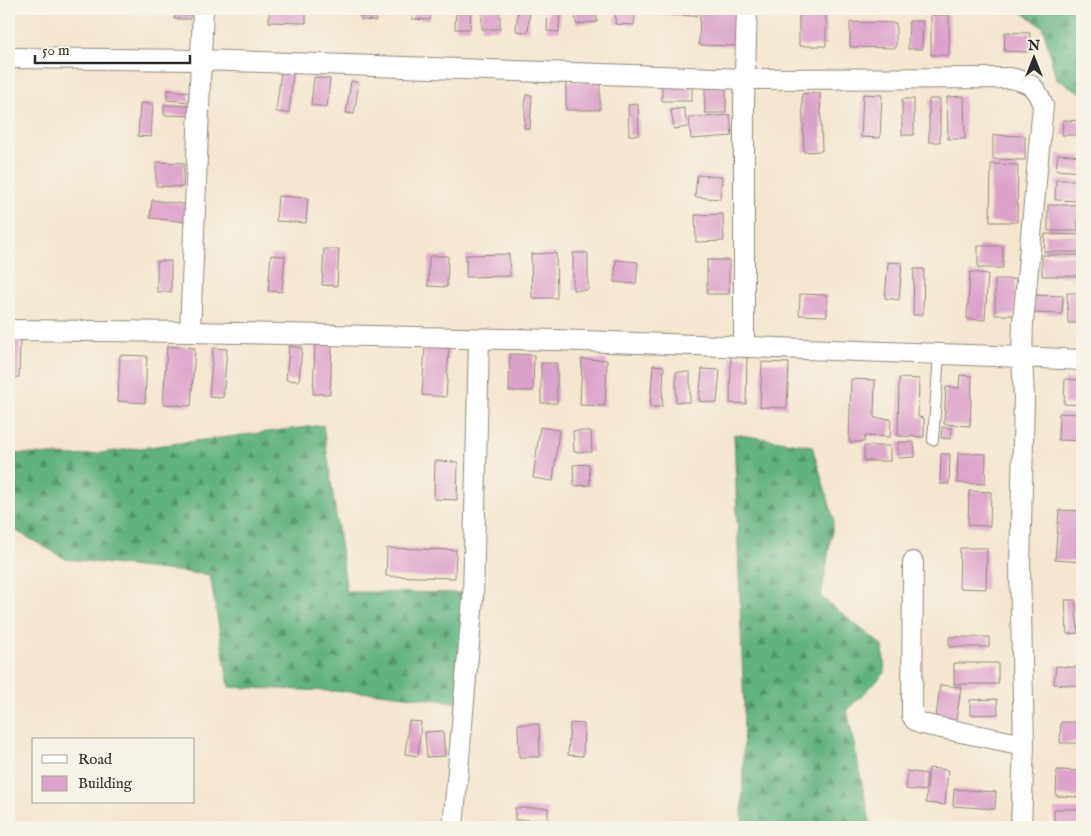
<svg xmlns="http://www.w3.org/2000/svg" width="1091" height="836" viewBox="0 0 1091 836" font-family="'IM FELL English',serif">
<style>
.forest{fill:url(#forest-firs);stroke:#466e56}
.building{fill:#dca3ca}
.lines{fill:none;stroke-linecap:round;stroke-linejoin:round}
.lane-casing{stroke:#90887e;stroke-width:12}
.street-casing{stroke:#90887e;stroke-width:22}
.lane{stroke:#fff;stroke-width:10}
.street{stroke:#fff;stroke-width:20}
</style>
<defs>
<pattern id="forest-firs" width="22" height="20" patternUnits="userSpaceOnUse" patternTransform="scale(1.25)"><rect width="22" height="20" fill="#60b280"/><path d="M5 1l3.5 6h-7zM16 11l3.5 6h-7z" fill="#4f9169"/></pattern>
</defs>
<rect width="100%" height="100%" fill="#f7f3e8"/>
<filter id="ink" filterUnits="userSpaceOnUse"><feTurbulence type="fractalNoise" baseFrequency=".02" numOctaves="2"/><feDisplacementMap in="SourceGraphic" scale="10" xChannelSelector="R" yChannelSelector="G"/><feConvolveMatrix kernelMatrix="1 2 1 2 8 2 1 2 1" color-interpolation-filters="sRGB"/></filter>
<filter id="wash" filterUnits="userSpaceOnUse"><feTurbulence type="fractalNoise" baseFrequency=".0096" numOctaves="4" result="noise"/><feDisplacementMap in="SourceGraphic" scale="20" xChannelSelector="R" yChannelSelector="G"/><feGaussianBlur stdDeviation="1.12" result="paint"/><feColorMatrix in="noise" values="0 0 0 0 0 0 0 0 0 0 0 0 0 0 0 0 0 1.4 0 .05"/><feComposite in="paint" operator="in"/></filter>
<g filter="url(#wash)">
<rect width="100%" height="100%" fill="#f4e6d0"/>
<path class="forest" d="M1017,9H1082V93L1056,79L1043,27Z
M323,425L347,592L463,593L464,703L380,693L229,687L210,575L66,559L9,527V453L76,456Z
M734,434L812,446L834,519L821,597L883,646L885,673L847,710L871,827H742L744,710Z"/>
<g id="blocks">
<path class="building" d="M175,9H190V19H174Z
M269,9H306V23L269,22Z
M362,9H377L376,21L361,20Z
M412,9H431L430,20L412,19Z
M456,9H471L470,29H455Z
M482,9H500V29H482Z
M518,9H530L528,32L516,31Z
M548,9H560L559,32L547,31Z
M575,9H596L597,22L576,24Z
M616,9H636L634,25L615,24Z
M651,9H696V16L650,14Z
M700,9H739L738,46L699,45Z
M795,9H824V11H795Z
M799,12H826V46H799Z
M931,15H949V55H931Z
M909,21H923L922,49H908Z
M850,22L896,23V48L850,47Z
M1005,32L1030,33L1029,52L1004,51Z
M281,71L293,72L289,113L276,112Z
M314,77L330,79L327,107L311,105Z
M351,81L359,83L354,114L346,113Z
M662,81H692V101H662Z
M566,82H600V110H566Z
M705,86H726V113H705Z
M167,90L189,92V102L167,100Z
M820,93L822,151L804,152L802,94Z
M863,94L882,95L880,138L861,137Z
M526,95H532L530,129L524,128Z
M964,96L965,139H948L947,97Z
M902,99H914V135H902Z
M929,99H940V142H929Z
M140,103L153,104L151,137L138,136Z
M638,104L639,135H629L628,105Z
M164,105L195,106V116L164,115Z
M684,108L687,127L674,129L671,110Z
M730,115L732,136L691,139L689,118Z
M1063,120L1082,121V135H1062Z
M993,135L1025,136V160L993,159Z
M1058,154L1082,156V172L1056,170Z
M156,162L184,163L183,187L156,186Z
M991,164L1018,165L1017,222H990Z
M697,175L722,177L720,199L695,197Z
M1056,180H1082V201L1055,200Z
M278,196L308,198L306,223L276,221Z
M152,200L190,205L188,222L150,218Z
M1048,205H1078V231H1048Z
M723,214L724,241L696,242L695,215Z
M1045,234L1082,235V252H1044Z
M978,246H1003V268H978Z
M324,249H339L337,286L322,285Z
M556,253L557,298H532L531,254Z
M573,253H588V290H573Z
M509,254L510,276L466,277V255Z
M271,255L285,256L282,292L268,291Z
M1042,255H1079V276H1042Z
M429,256H448L447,287L428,286Z
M616,260L638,262L636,284L614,282Z
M707,260H729V294H707Z
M157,261H171V292H157Z
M888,262L902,263L899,300L885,298Z
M914,269H924L923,315H913Z
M970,272L988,274L985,320L967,319Z
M995,279H1016L1015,315H995Z
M1067,293H1082V323H1068Z
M800,294L827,295V316L799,315Z
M1031,295L1063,296L1062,314L1031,313Z
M9,338H20L19,377H9Z
M315,344H332L330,394H313Z
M167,346L195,348L191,406L163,404Z
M289,346L302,348L299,381L286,380Z
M425,346L449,348L446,397L422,395Z
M213,348L227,349L223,398L209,397Z
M510,354L534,355L533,391H509Z
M120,355L147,356L145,403L118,401Z
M731,356L747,357L746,404L730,403Z
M582,359L607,360L605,406L580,405Z
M762,362L789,363L787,408L760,407Z
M541,363H557V403H541Z
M653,365L664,366L662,407H650Z
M702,369L720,370L717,403L699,401Z
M676,372H690V402H676Z
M960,375L972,376L970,426L944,424L946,387L959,388Z
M899,378L919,379L918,417L924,418V437L898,436Z
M851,379L875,380L874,418L891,419L890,437L865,436L864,442H849Z
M1065,379L1082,380V405L1064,404Z
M1059,413L1082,414V441L1058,440Z
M540,427L559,430L553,481L533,478Z
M942,427L952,428L951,439L941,438Z
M573,431H591L592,452H574Z
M898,442H914L915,457L898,458Z
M864,446H890V461H864Z
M958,453L986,454L985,484L957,483Z
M941,454H950L949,484H940Z
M435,461L458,462L457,500L434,499Z
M589,464L590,485L574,486L573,465Z
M969,491L991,492L990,526L968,525Z
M1059,510L1082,511V562L1055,560Z
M387,548L456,550L455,578L386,576Z
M960,548H987L986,589L959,588Z
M1065,600H1075L1078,633L1067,634Z
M949,637H989V647H949Z
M954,663H998V684H954Z
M1056,666L1082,668V686L1054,684Z
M940,685L961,687L956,721L936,718Z
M997,699L998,714L970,715V700Z
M409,721L421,722L418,756L405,754Z
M1061,722H1082V743H1060Z
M570,723L584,724L583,756L568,755Z
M518,724H539L540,757H519Z
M443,731L445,756L427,757L425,732Z
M929,768L948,770L945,805L926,803Z
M1057,770L1082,771V797L1056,796Z
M908,771L927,774L925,791L906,789Z
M954,789L996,792L995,809L953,806Z
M515,808H548V820H515Z
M1054,809H1082V826H1054Z"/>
</g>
</g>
<g filter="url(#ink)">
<use href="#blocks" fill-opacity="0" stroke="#90887e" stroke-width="1"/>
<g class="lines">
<g class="lane-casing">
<path id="lane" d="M933,440L939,354"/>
</g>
<g class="street-casing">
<path id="street" d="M9,58L202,60L745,79L1010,78C1030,82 1035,85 1043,105L1023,323L1022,357L1082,360
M9,330L190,332L555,340L1022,357L1024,398L1020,568L1024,745L1021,827
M190,332L203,9
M744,347V103L747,9
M913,562L912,715L915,720L922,724L1024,745
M453,827L473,598L479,339"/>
</g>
<use href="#lane" class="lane"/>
<use href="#street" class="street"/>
</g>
</g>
<rect width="1091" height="836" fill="none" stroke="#f7f3e8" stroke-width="30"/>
<rect x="32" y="738" width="162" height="65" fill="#f7f3e8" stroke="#a5a39c"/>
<rect x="42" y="755" width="25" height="8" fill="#ffffff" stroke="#a5a39c"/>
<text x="78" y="764" font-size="15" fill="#2b2b2b">Road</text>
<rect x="42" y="776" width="25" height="15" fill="#dca3ca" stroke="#a5a39c"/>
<text x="78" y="788" font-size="15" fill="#2b2b2b">Building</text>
<g transform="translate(1034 58)" stroke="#f7f3e8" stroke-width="4" paint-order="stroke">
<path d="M0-4L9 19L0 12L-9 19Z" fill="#2b2b2b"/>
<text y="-8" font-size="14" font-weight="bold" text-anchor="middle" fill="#2b2b2b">N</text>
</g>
<path d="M35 55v8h155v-8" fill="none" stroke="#2b2b2b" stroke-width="2.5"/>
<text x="42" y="55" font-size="15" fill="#2b2b2b" stroke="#f7f3e8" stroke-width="4" paint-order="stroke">50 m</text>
</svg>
